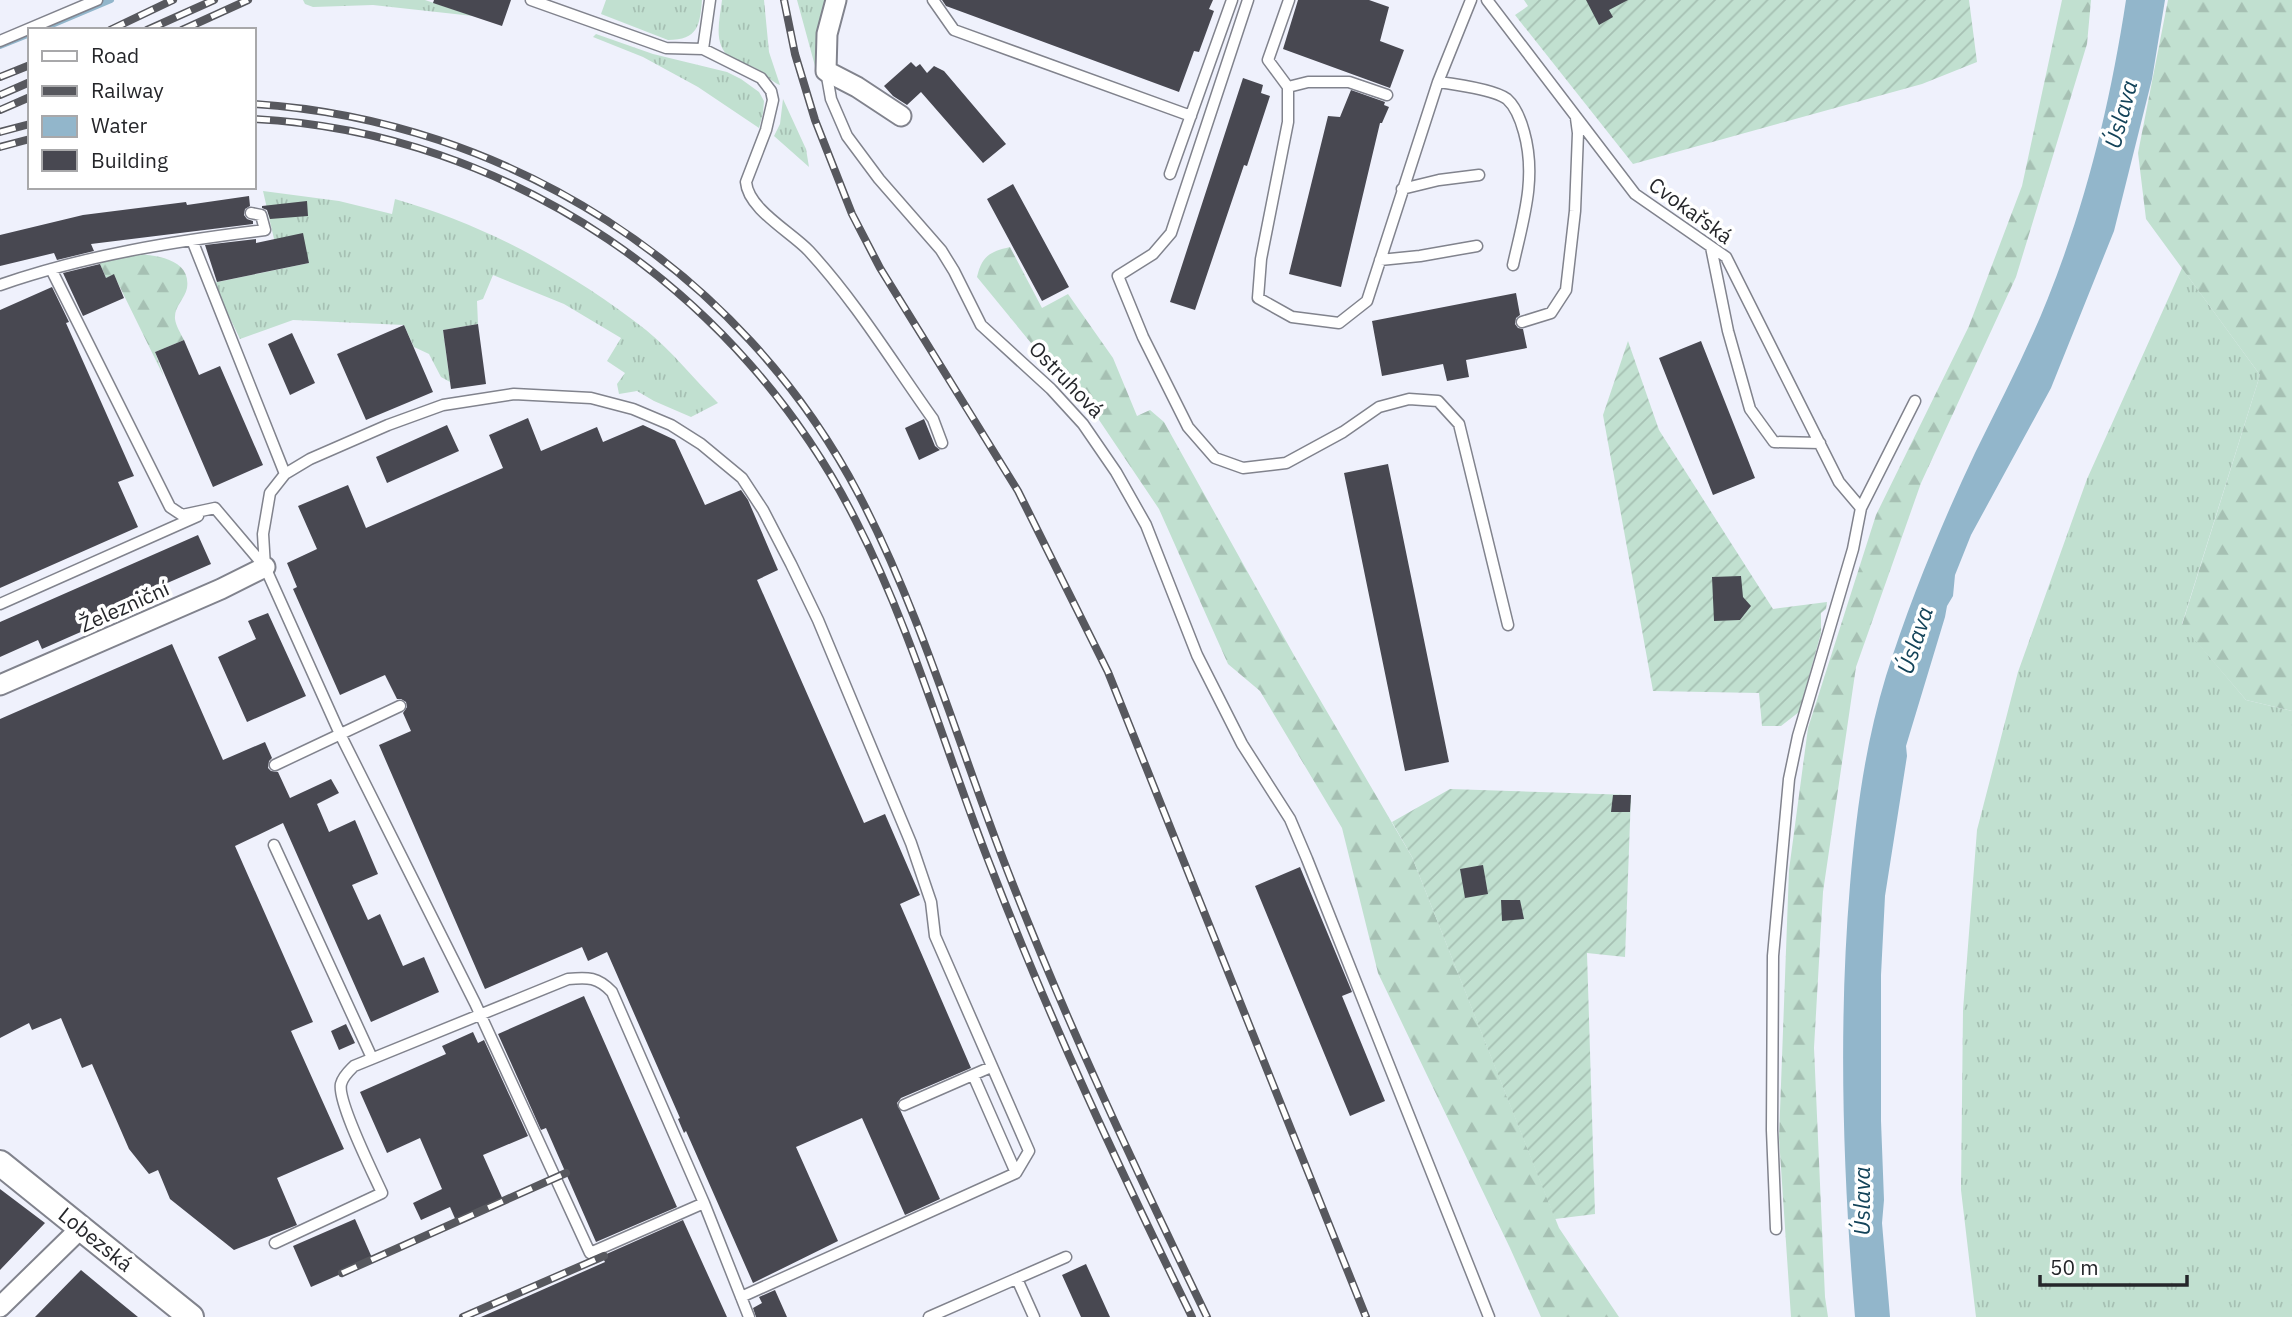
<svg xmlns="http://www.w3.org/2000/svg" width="2292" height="1317" viewBox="0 0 2292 1317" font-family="'IBM Plex Sans',sans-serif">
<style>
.grass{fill:url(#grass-tufts)}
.forest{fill:url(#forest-firs)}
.garden{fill:url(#garden-furrows)}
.water{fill:#92b6cb}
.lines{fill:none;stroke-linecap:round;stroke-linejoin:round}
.stream{stroke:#92b6cb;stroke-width:6}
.building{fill:#484851}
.service-casing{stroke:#81838d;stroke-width:13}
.minor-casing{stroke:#81838d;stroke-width:23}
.tertiary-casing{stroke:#81838d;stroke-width:28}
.service{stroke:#fff;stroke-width:10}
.minor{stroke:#fff;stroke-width:19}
.tertiary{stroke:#fff;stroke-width:24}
.rail-casing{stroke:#57585e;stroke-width:8}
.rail{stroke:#fff;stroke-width:5;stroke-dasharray:16;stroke-linecap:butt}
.labels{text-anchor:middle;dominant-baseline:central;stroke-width:7;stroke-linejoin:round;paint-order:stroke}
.street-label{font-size:21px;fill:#25262a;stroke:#fff}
.water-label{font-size:23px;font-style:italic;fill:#134359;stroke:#fff}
</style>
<defs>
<pattern id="grass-tufts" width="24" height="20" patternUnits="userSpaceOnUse" patternTransform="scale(1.75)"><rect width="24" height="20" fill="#c1e0d0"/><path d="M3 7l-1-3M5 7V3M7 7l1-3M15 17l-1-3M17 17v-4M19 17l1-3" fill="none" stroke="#a6c0b3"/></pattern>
<pattern id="forest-firs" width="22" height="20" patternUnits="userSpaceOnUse" patternTransform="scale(1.75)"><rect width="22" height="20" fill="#c1e0d0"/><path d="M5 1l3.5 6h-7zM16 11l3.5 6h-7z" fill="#a6c0b3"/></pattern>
<pattern id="garden-furrows" width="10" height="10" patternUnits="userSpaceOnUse" patternTransform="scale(1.75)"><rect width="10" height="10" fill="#c1e0d0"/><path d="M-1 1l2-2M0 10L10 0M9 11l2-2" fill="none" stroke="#a6c0b3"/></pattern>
</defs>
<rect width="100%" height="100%" fill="#eff1fc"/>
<path class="grass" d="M303,0H425L473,16L373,5L313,7L305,4Z
M606,0H702C700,25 698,40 668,40L601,14Z
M722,0H764L769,52L780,85C771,82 766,74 757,69C749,64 739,63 731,58C712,45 720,19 722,0Z
M797,0H830L817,63L818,77Z
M596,34L653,54L727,72L741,79L759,92L764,101L763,113L759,128L698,87L643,57L593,37Z
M783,99L806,149L809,167L774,136L780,124Z
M263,191L339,201L392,214L395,199C486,225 572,272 646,330C672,351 694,379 718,403L691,417L654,401L637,391L619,394L617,384L625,373L607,361L621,338L564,304L493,275L483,299L477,301L478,324L443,330L450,382L441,377L429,354L414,347L404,325L293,320L240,339L213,283L309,263L274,239Z
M2182,268L2260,375L2182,624L2246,700L2292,711V1317H1976L1961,1190L1963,1010L1977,830L2018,672L2087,479Z"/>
<path class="forest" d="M2062,0H2091L2087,44L2016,277L1921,483L1856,667L1823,892L1814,1048L1825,1297L1828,1317H1791L1779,1138L1789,870L1808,728L1876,515L1969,326L2022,186Z
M2168,0H2292V711L2246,700L2182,625L2260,375L2146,219L2138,153Z
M1010,247L1042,308L1068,294L1113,358L1137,416L1150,410L1164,422L1295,657L1412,857L1559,1228L1619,1317H1541L1510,1248L1378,973L1342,828L1260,691L1228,664L1159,509L1058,359L1031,343L977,277C982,256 989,252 1010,247Z
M127,254C148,254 192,256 187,288C185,299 174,306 175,319C176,326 181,334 184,340L155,352L164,377L114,275L106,278L98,259Z"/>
<path class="garden" d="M1524,0H1969L1977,62L1922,84L1633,164L1515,15L1528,6Z
M1628,341L1659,430L1773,609L1827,602L1826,609L1821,613V633L1799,712L1781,726H1762L1759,693L1653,691L1603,415Z
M1450,789L1631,795L1625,957L1587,953L1595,1214L1555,1219L1412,857L1392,822Z"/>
<path class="water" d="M2126,0H2165L2152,79L2114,231L2051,388L1971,535L1955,575L1953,596L1947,606L1945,617L1906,746L1907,756L1885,896L1881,975V1121L1884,1200L1882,1223L1890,1317H1855C1843,1174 1838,1029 1850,885C1856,814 1865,745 1886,676C1910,600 1941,525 1975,453C2000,402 2027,351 2048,298C2087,200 2110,104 2126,0Z"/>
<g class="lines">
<path class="stream" d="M40,30L111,0
M0,46L30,34"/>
</g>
<path class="building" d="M434,0H511L502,26L433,3Z
M942,0H1213L1209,9L1214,11L1199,52L1194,51L1179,92L946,6Z
M1298,0H1369L1389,7L1380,41L1404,50L1390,88L1283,49Z
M1586,0H1628L1609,10L1613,17L1599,25Z
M911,62L916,67L920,64L927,73L934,66L944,71L1006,144L983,163L921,92L907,105L893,96L884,86Z
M1243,78L1263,85L1261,93L1270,96L1247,166L1244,165L1195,310L1170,302Z
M1351,90L1385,102L1384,105L1389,107L1382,123H1380L1341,287L1289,274L1328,116L1340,117Z
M1013,184L1069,287L1042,301L987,199Z
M249,196L250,206L245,209L244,215L247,219L253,221V224L91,244L94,251L57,260L54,253L0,266V235L83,215L186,202L187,205Z
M307,201L308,216L270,219L267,210L262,208V206Z
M303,233L309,263L217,282L205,245L256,239V243Z
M100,264L106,278L114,274L124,298L83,316L63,273Z
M52,287L69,322L66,323L134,476L118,482L138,527L0,588V310Z
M1516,293L1520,315L1516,318L1515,324L1518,328L1523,329L1527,348L1466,360L1469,377L1447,381L1443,364L1382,376L1372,321Z
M478,324L486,384L451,389L443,330Z
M404,325L433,392L366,420L337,354Z
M292,333L315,383L290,395L268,344Z
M184,340L199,375L220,366L263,465L213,487L155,352Z
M1701,341L1755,478L1713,495L1659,358Z
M528,418L541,451L597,427L603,442L643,425L675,440L705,505L741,490L748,500L778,570L757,580L864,823L885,814L920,895L900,904L971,1068L901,1098L897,1103L940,1199L905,1215L862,1118L796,1147L838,1241L753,1283L686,1131L684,1133L678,1119L680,1118L607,952L588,961L582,947L485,989L379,745L411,731L403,713L407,707L406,702L401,699H397L385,675L340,695L293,589L297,587L287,563L317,549L298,506L348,485L366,528L503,468L489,435Z
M924,419L935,446L940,450L919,460L905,428Z
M447,425L459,451L387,483L376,457Z
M1388,464L1449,762L1405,771L1344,473Z
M198,535L211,564L103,611L108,620L42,649L38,640L0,657V622Z
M1741,576L1743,597L1751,606L1740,620L1714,621L1712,577Z
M268,613L306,696L247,722L218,657L256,639L248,621Z
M172,644L223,760L265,742L272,758L269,761L268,768L271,771L278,772L290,798L331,779L339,793L317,804L329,832L355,820L378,874L352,885L368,920L380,914L403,966L424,957L439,992L371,1022L283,823L235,846L313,1022L291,1031L344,1149L277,1178L297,1225L234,1250L170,1199L158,1170L149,1174L129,1149L92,1064L82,1068L61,1018L32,1030L29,1023L0,1038V719Z
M1613,795H1631L1630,812H1611Z
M1483,865L1488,894L1465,898L1460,869Z
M1300,867L1352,992L1342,996L1385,1101L1350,1116L1255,886Z
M1501,900H1520L1524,919L1502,921Z
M584,996L677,1207L596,1242L546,1128L541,1130L498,1034Z
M346,1024L355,1043L339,1050L331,1031Z
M473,1032L478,1043L484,1040L528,1136L483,1155L504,1202L457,1223L450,1207L421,1220L413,1203L442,1189L420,1138L387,1153L360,1092L446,1054L442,1046Z
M0,1189L45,1223L0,1270Z
M355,1219L373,1260L311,1287L293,1246Z
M683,1220L727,1317H481L605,1262L602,1256Z
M1086,1264L1110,1317H1081L1062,1275Z
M81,1270L116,1299L138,1317H35Z
M775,1290L787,1317H756L753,1308L762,1303L759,1297Z"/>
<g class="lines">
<g class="service-casing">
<path id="service" d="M531,0L666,48L703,49L761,78L771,91L773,100L766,130L746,182C748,209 791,232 809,251C856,302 893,363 933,419L942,443
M933,0L954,30L1191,116
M1248,0L1171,233L1153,254L1118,276L1143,337L1188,427L1215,458L1243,468L1286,463L1343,432L1379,407L1409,399L1438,401L1459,424L1508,625
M1289,0L1268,60L1288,87V122L1261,259L1258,298L1292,317L1339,323L1367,301L1438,82L1471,0
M1487,0L1635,194L1726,257L1839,482L1861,508
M0,41L97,0
M703,49L710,0
M826,71L831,99L847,136L879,179L941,250L954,271L981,325L1051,389L1083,424L1116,472L1146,525L1197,655L1242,744L1290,819L1307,859L1489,1317
M1438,82C1454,84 1495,90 1507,99C1516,107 1521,121 1524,132C1537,178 1523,220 1513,265
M1288,87L1308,82H1349L1387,95
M1170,174L1232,0
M1402,189L1439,180L1479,175
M192,240L285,474
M1711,247L1728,331L1750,409L1774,442L1820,443
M1380,260L1420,256L1477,246
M51,269L170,507L182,515L215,508L265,567
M0,285C86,255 175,241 265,230L261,215L251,213
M1522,322L1551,313L1566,290L1575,211L1578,133L1576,118
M0,604L198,516
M275,765L400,706
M274,845L372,1058
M904,1105L991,1067
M704,1203L590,1253L475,1003L340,734L265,567L263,534L270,493L285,474L310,459L388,425L443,405L514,394L591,398L633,409L671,425L701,444L742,478L763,510L791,564L818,620L911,843L931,902L935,936L1029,1151L1016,1173
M1776,1229L1772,1130L1773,956L1789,779L1798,736L1853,549L1861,508L1915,401
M275,1243L382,1193C373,1173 337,1101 341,1084C343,1076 349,1071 354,1066L568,979C588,977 598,977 612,992L704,1203L749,1317
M1017,1279L1034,1317
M741,1297L1016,1173L973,1075
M929,1317L1066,1257"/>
</g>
<g class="minor-casing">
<path id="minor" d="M836,0L827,34L826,71L857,87L901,116
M0,685L221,589L265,567
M0,1307L82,1227"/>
</g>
<g class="tertiary-casing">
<path id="tertiary" d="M0,1163L191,1317"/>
</g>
<use href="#service" class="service"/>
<use href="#minor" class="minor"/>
<use href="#tertiary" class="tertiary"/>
<g class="rail-casing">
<path id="rail" d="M784,0L795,54L815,120L852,214L880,268L1018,491L1108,672L1366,1317
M110,30L173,0
M147,30L214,0
M182,30L248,0
M0,77L30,65
M0,95L30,82
M254,104C507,120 741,269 859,495C921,613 959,747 1008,872C1067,1024 1136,1170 1207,1317
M0,110L30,97
M254,119C511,132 741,293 856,521C913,632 946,754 992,870C1051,1023 1120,1170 1192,1317
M0,132L30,124
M0,147L30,139
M342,1273L566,1173
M463,1317L604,1256"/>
</g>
<use href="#rail" class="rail"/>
</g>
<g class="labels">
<g class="street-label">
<text transform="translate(1691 210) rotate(36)">Cvokařská</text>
<text transform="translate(1067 379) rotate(46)">Ostruhová</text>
<text transform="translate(124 606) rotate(-24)">Železniční</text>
<text transform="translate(96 1239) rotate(39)">Lobezská</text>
</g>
<g class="water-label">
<text transform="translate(2120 114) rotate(-75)">Úslava</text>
<text transform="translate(1914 640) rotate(-72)">Úslava</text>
<text transform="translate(1861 1201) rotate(-90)">Úslava</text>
</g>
</g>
<rect x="28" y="28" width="228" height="161" fill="#ffffff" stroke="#a8a8aa" stroke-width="2"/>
<rect x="42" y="51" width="35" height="10" fill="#ffffff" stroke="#a8a8aa" stroke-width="2"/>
<text x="91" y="63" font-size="21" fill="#25262a">Road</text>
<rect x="42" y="86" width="35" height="10" fill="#57585e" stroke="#a8a8aa" stroke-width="2"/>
<text x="91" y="98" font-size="21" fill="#25262a">Railway</text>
<rect x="42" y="116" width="35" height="21" fill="#92b6cb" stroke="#a8a8aa" stroke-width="2"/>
<text x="91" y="133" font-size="21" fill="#25262a">Water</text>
<rect x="42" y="150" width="35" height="21" fill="#484851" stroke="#a8a8aa" stroke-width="2"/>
<text x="91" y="168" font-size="21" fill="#25262a">Building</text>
<path d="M2040 1275v10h147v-10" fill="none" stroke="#25262a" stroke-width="3.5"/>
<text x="2050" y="1275" font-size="21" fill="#25262a" stroke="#ffffff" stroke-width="5" paint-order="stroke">50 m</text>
</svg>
